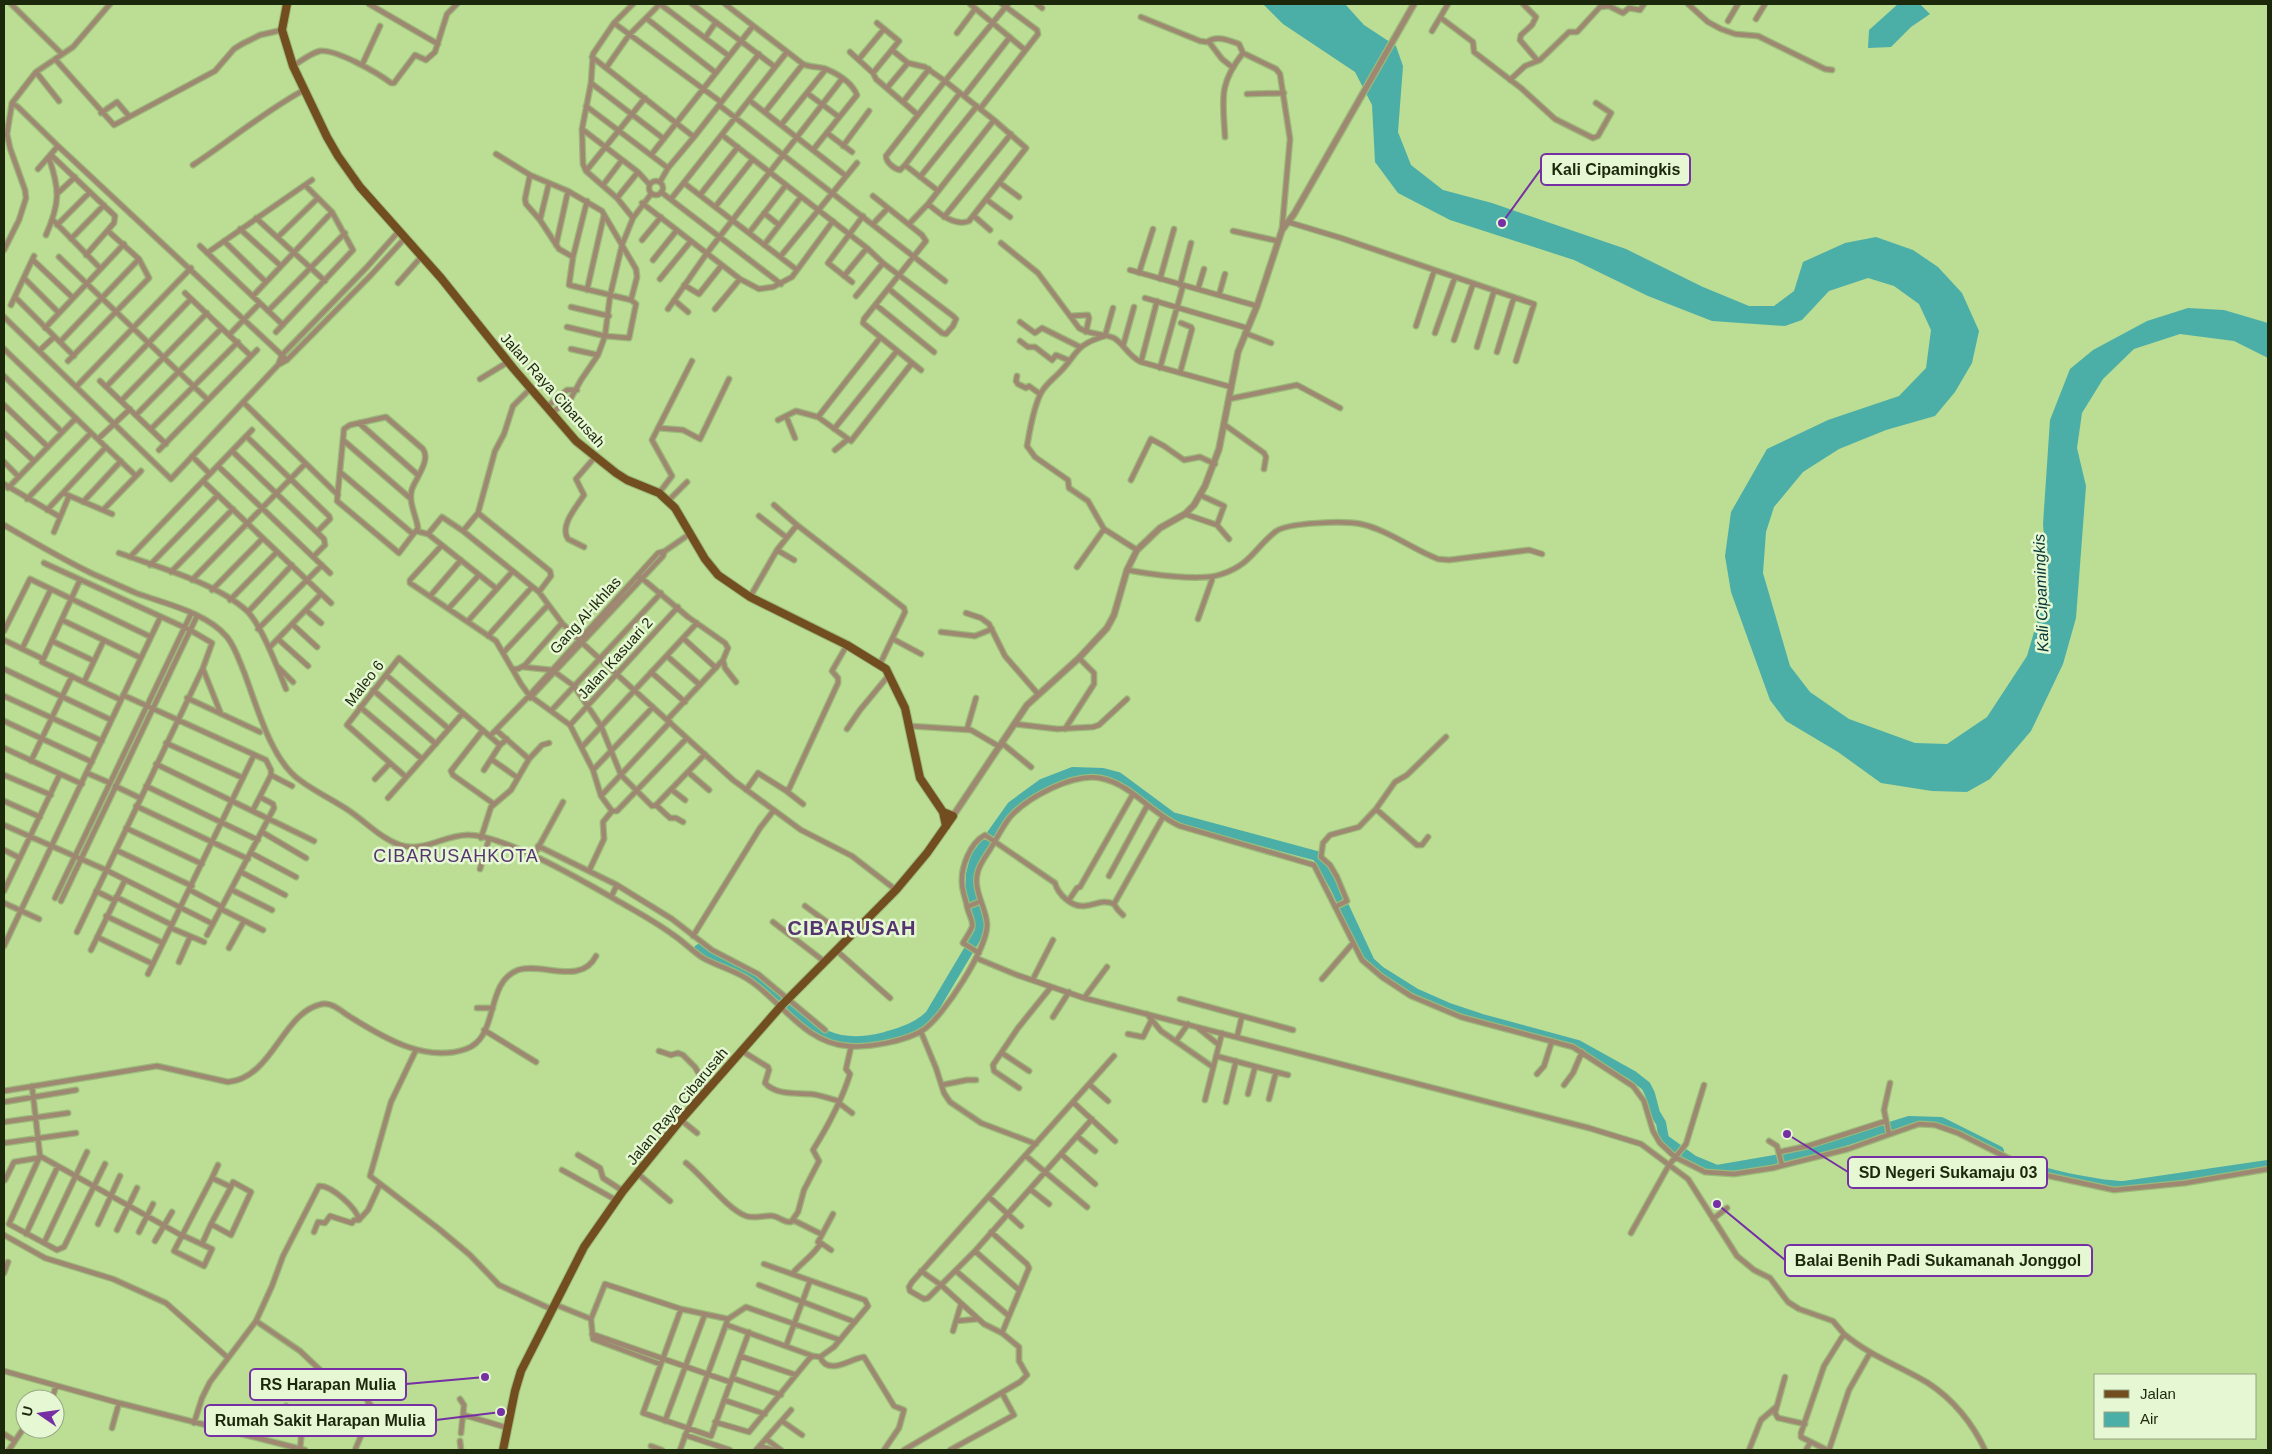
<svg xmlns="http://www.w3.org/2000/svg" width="2272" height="1454" viewBox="0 0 2272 1454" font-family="Helvetica,sans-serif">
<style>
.water{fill:#4cafa7}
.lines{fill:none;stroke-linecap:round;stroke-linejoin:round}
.river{stroke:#4cafa7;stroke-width:10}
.minor-casing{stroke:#9bb979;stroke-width:7}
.tertiary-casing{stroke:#9bb979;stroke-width:8}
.primary-casing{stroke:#9bb979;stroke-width:10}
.minor{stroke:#9e8872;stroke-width:4.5}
.tertiary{stroke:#9e8872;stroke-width:5.5}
.primary{stroke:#724d1f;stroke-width:8}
.labels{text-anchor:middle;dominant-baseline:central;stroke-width:5;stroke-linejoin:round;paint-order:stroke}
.street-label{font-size:15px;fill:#1c280b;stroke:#e6f7d3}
.water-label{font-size:16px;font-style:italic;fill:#073734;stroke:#e6f7d3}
.quarter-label{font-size:18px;letter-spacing:1px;fill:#55356e;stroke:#e6f7d3}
.district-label{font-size:20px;font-weight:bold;letter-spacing:1px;fill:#55356e;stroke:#e6f7d3}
.leader{fill:none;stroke:#7630a4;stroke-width:2}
.callout-dot{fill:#7630a4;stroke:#e6f7d3;stroke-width:2}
.callout{fill:#e6f7d3;stroke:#7630a4;stroke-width:2}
.callout-label{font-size:16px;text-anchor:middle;font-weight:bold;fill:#1c280b}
</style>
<rect width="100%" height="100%" fill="#bbdd94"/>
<path class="water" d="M1263,4H1345L1364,25L1396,46L1403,66L1398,132L1411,165L1443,190L1492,203L1626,249L1703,287L1749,306H1774L1794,291L1803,262L1845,243L1876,237L1913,250L1938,267L1962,293L1979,331L1972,363L1955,392L1935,416L1886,430L1839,449L1803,472L1774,507L1766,532L1763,573L1790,666L1810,692L1849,719L1915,743L1947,744L1987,717L2027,656L2048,585L2043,524L2050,420L2070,369L2093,350L2147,321L2188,308L2224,310L2268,323V358L2234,341L2180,334L2134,349L2103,379L2082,413L2077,448L2086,486L2076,618L2063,664L2031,731L1990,779L1967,792L1932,791L1881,783L1838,752L1786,721L1770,700L1731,592L1725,556L1731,512L1767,449L1828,420L1899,396L1926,368L1931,330L1919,304L1894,286L1868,278L1829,291L1802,320L1785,326L1712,321L1648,296L1574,260L1450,220L1398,193L1375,162L1372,105L1355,72L1283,24Z
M1898,4H1920L1930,14L1911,27L1891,47L1868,48L1869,30Z"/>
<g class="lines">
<path class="river" d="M699,949C718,959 740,966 758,978C805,1013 815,1055 885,1037C902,1032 917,1028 930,1015L980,931V922L970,891L971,874L975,858L1012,806L1042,784L1073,772L1103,773L1118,777L1172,817L1317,856L1335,887L1370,962L1380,971L1415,993L1449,1008L1482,1019L1578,1045L1632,1075L1646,1086L1650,1094L1655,1113L1661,1123L1664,1139L1693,1160L1717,1170L1797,1156L1909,1121L1941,1122L1999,1151
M2028,1166C2044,1175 2105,1186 2124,1186L2268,1165"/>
<g class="minor-casing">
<path id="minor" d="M11,4L62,54
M369,4L438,44
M660,4L729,56
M692,4L775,67
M725,4L803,64C811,68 819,66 826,69C838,74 852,83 857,95L813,150
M970,4L1025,50
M1037,4L1042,8
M1523,4L1536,17L1532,25L1521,35L1520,40L1537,60
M1688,4L1708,22L1721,29L1735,34L1758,36L1825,69L1832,70
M1141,17L1200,41L1207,42C1217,35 1228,40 1239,44L1243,53L1276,69L1280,74L1290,139L1282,229
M646,18L716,73
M1441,18L1473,42L1474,52L1521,88L1555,119L1593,138L1598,136L1611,113L1596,103
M1756,19L1765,4
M1728,21L1738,4
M614,23L721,102
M1432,31L1448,4
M957,33L975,9
M705,38L716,22
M1209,42L1222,59L1232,67
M892,50L908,63
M850,52L873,73L876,79L918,115L945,81L994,120L928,204L909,224
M592,57L694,137
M55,59L114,125L215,71L234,49L242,44L260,35L282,30
M859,59L884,29
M362,65L380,26
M293,66C301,61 311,53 320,51C336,49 378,73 391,83H394L415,55L426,60L435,52L447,14L457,4
M606,68L629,35L660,4
M36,72L59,101
M873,73L899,41L877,23
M1510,80L1525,66L1540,60L1569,32H1577L1600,7L1609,6L1623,13L1629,8L1640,10L1644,4
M591,83L664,139
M887,88L908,63L925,67L945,81L1008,4
M807,93L839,117
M1247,94L1284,93
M964,96L1010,37
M749,100L846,176
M903,102L929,69
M12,103L18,107L58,146L38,169
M719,105L945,281
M586,106L668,168
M980,109L1038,34L1037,30L1002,4
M765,112L803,64
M101,113L117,102L129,116
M781,125L826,69
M582,129L638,172L649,184
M827,133L852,152
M722,135L867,248L883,263L953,316L956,319L953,326L946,334L942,333L889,289
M1225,137C1223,99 1218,85 1243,53
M58,146L287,360
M843,146L869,111
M496,154L530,175L525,199L526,204L540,220L559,249L573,257
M51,155L115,216L114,223L86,255
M651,155L753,26
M193,165C231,140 265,111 304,90
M905,165L900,170C894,169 886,162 886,156L918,115
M586,171L583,164L582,129L591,83L593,54L614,23L633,4
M530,175L549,183
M920,177L977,106
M649 188a7 7 0 1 1 14 0a7 7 0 1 1-14 0Z
M660,182L668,168L694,137L759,54
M684,183L797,270
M1000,183L1019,197
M603,185L622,160
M937,190L905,165L960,93
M59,192L75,177
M661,192L781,284
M700,195L738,147
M873,196L922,235L926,241L864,319L863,323L921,370
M617,198L638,172
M671,199L787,52
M987,200L1010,217
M642,203L740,279L759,289L773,287L792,277L833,221
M928,204C939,213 954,227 969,221L1026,148L994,120
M715,207L753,159
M764,213L779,225
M974,216L990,230
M944,217L1011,134
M256,218L325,281
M633,218L617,198L586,171L645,98
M53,220L100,268
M540,220L549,183L568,191L602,211L636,269L637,277L631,300
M1288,222L1341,238L1534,304L1516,361
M873,224L888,208
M57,225L90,192
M240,229L281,266
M1233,231L1278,241
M749,233L786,185
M46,235C60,203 60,190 49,158
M278,237L318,198
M71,239L104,205
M642,240L661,217
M224,241L266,282
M1001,243L1038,273L1079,328C1090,335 1103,333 1114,338C1124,344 1129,357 1141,362L1231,387
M556,245L568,191
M764,245L801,197
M200,246L283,325
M4,250L19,220L26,198L25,190L10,148L7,134L12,103L36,72L73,47L110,4
M207,253L312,180
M59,257L208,400
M780,257L857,163
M33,260L73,298
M653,260L677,230
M1130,270L1257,306
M1139,273L1153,229
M844,276L867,248
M24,278L59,313
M660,279L691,241
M1160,279L1174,229
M852,282L828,263L863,216
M398,283L422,256
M684,285L699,294L722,265
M1180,285L1191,243
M1198,289L1204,269
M587,290L604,215
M185,293L251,356
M1219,295L1225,274
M253,296L332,212
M856,296L883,263
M15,297L74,356
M1145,298L1247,328
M674,300L688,312
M11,305L34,256
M876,305L934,352
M571,307L609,316
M1113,308L1105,336C1074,345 1078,354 1059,373C1052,380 1045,385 1041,393C1033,408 1030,430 1027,446L1035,457L1068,480L1069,488L1088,501L1104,529L1137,550
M668,309L707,253L842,79
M715,309L740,279
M268,311L345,233
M1070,316L1088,315L1089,318L1086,332
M4,317L171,479L278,365L282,355L367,267L399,231
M1020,322L1035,333L1042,328L1080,347
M1416,326L1434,271
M567,327L605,336L629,338L636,304L631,300L569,285L573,257L587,201
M45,328L124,244
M276,332L353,250L332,212L305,185
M1245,333L1271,343
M1435,333L1455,277
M229,335L260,303
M1454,340L1473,284
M1020,341L1028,347H1035L1052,360L1056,355L1068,360
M60,342L139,259
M1123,346L1134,307
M1477,347L1494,291
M4,349L136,476
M571,349L598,355
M39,351L54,337
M1497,352L1514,297
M68,361L149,278L139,259L108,231
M1141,362L1157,301
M278,365L287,360L371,275L405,238
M1160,368L1183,286
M1180,373L1192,329L1191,327L1181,323
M4,376L62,432
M1017,376L1016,381L1018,384L1026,388L1029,386L1040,394
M480,379L508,362
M100,381L166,444
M76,387L191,268
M106,387L191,299
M1229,399L1297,385L1340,408
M121,401L207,313
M243,402L338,495
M4,405L48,447
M548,406L567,390H577
M553,412L571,398L581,380L598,355L605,336L610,296L622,245L633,218L651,194
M136,415L222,328
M786,416L795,438
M386,417L423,449C431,460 416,478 412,489C408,502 416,515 418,528L399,553L337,501L344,429L350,425Z
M818,417L851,441L912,363
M778,420L796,411L818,417L880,338
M359,423L418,475
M1225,425L1264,453L1266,457L1264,469
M658,428L683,430L700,439L729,379
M151,429L238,342
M834,429L897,351
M4,433L34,461
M246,436L329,516L330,519L317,532
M98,439L130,409
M343,440L410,498
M159,450L257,350
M835,450L847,440
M232,451L324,539L325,545L313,557
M192,456L210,474
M4,462L19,477
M218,466L330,573
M340,472L413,534
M1131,480L1151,439L1164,446L1184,460L1200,457L1215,464
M203,481L331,603
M4,484L60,517
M8,488L76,418
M63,493L112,514
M659,493L672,476L652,440L692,361
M1200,495L1224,506L1217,525
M27,499L91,433
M668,501L687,482
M83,502L121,461
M774,505L797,525
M47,510L106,447
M103,510L141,471
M478,513L550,571L551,576L539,592
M1185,514L1217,525L1229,539
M759,516L786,537
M4,525C33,542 62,559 93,574C107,580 122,587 136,593C165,604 206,612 227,637C235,647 239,660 244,672C257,706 271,761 301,781C316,792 333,800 348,810C365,821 380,838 400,845C425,853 445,834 469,835C508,836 590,885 625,905C641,914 657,923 672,934C683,941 692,951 703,958C719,967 738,971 752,982C783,1004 806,1043 848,1046C868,1048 906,1041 923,1030C943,1017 988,948 987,924C986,907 972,889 978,871C980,864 985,857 989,851C996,840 1002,827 1010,817C1028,797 1073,773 1100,778C1132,784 1151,814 1180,826L1314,865L1362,960L1382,977L1411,996L1461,1017L1573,1047L1633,1086L1644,1101L1653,1131L1660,1143L1675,1157L1705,1172L1734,1174L1773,1168L1848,1149L1919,1124L1935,1125L1958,1133L2040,1174L2114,1190L2185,1183L2268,1169
M416,531L428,534L497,589
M463,531L478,513L495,451L504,434L513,406L531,388
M54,532L69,496
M428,534L442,517L463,531L539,592L562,623L579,640L733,780L801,830L852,856L896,890
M442,545L410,580V583L496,641L521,684L529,695L570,725L593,770L601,796L612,811H617L687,738
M584,547L568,539C559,526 577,506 584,495L576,479L595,457
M777,550L794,560
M119,553C157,567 217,583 247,611C262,626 278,669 286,689
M130,557L252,430
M44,563L190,630L212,643L203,668L77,932
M150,565L218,495
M1077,567L1104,529
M1127,570C1149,574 1201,582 1222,574C1251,564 1254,549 1275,532C1287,522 1345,521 1361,524C1388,530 1412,549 1438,559L1449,560L1529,550L1542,554
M171,572L233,509
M638,575L688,617L725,643L728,648L723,660L667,720
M80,580L42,662L121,700
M192,580L305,464
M212,590L263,538
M431,595L461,560
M750,597L777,550L797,525L904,608L905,612L880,664
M230,600L277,552
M449,608L479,575
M306,610L321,623
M248,612L292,565
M966,613L981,618L989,624L1005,656L1038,694
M1198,619L1213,577
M62,620L141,658
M468,621L513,571
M292,624L317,647
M258,629L322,565
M4,631L30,579L151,637
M941,632L975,636L992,629
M488,636L532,587
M683,638L716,668
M278,639L308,666
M893,639L921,654
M4,640L43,659
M52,641L94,661
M269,648L321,594
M22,649L51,589
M504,652L548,605
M667,656L700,685
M723,660L725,668L736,682
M278,667L293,682
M523,667L552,670L574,686L601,726L621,775L652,806L656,805L670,818H676L683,822
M4,669L111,720
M203,669L221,714
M513,669H518L525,665L562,623
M651,672L685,702
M386,675L449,729
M84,682L104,640
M373,690L436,744
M123,695L266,760L271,770V775L253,810
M4,696L102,741
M187,698L260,732
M530,698L663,556L665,551
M360,707L422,759
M551,711L661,593
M4,721L92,762
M1015,724L1057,729L1093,727L1099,725L1127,699
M570,725L678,607
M910,726L971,730L1000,747
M847,729L860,710L889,675
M967,729L976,698
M1065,729L1094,684V673L1079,658
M483,730L451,771L453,775L494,804
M496,730L529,759
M490,736L526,699L658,553L665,551L691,533
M166,743L243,778
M1003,744L1031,767
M582,747L697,623
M4,748L82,784
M491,759L518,778
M31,761L72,676
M156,764L314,841
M484,770L500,745L507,739
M593,770L653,707
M688,772L709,790
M87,773L110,783
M4,775L51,795
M271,775L292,786
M406,777L347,725L399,658L500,745
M375,779L390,763
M115,786L140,798
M146,786L258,840
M672,790L685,800
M746,790L758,773L785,790L789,789L838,683V678L832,671L847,645
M785,790L803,804
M601,796L670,722
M388,798L463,713
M4,801L40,817
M656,805L705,754
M136,806L248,859
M1376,809L1417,845H1422L1428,837
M4,825L106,870L213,924
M126,828L202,864
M262,832L306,858
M481,838L491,807L511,790L529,759L542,745L549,743
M538,846L617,885
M4,850L20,858
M116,850L192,886
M251,853L296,877
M533,857L563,802
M480,869L489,839
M589,871L604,839L603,822L612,811
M241,872L285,895
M1109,876L1147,806
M190,890L222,907
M232,890L272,910
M4,891L60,774
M96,891L114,900
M116,897L172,925
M611,897L617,885L672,919L712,950L758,974L825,1030
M55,898L191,614
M1069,900L1077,888L1080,887L1133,794
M61,901L197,616
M4,903L39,919
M1114,904L1163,817
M805,906L849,938
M967,907C966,899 962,891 962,883C961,867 970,843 985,835L1055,883C1058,894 1071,907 1084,906C1096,905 1102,899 1114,904L1118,910L1123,915
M1335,907L1347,901L1337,877L1330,865L1321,857L1323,843L1330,835L1359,827L1376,809L1395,782L1407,775L1446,737
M221,909L263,930
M106,916L163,943
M773,922L825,962
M171,928L204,942
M207,935L274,808L273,804L260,797
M693,936L760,828L774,810
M97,937L153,964
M4,946L160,618
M229,948L244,921
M91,950L125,880
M837,951L890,998
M979,953L963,943C977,921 973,927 967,907L981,901
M976,958L1017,975L1084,998L1589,1128L1641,1144L1688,1179L1737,1256L1754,1270L1770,1278L1788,1302L1799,1309L1833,1321L1844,1334L1824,1366L1801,1433V1437L1827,1450
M179,962L190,937
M148,974L254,755
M1033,979L1053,940
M1322,979L1353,943
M1084,998L1107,967
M1180,999L1293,1030
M477,1008H493
M1147,1014L1161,1031L1213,1067
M1053,1017L1069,992
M1198,1028L1219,1045
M484,1030L536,1062
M921,1032L936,1068L944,1093L950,1102L981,1123L1036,1144
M1128,1034L1143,1037L1151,1021
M1237,1037L1242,1016
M1176,1041L1188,1024
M416,1050L391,1102L370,1176L439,1229L470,1255L499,1285L551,1309
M659,1051L671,1055L678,1053L683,1055L695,1067L708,1089
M742,1051L768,1067L769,1070L765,1083C775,1095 797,1093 811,1094C821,1095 830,1099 839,1101
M1002,1053L1029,1071
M1216,1056L1276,1072L1269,1099
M1276,1072L1288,1075
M1537,1074L1544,1066L1552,1041
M942,1085L967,1080H976
M1090,1085L1108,1101
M1564,1085L1573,1073L1582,1052
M32,1086L40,1156L179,1234L182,1235L212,1249L204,1266L174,1251L212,1178L231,1187L233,1182L251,1192L231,1235L211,1224L202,1244
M1019,1088L994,1071L993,1065L1018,1028L1051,987
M4,1091L157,1066L228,1082C273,1078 282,1012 322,1004C333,1002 343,1013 352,1018C384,1038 426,1063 466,1049C500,1037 484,983 518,970C542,962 581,986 596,956
M1248,1094L1255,1067
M1205,1100L1222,1033
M4,1102L76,1090
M1226,1102L1236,1061
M839,1103L852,1113
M1074,1103L1115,1141
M1092,1119L975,1251L928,1298L924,1299L910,1291L909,1287L912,1282L1114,1056
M681,1120L697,1133
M4,1122L68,1113
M1889,1134L1884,1110L1890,1083
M1077,1136L1095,1151
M1769,1141L1777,1146L1782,1165
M4,1143L76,1133
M1779,1152L1808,1146L1886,1121
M1061,1154L1095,1184
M578,1155L600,1168L603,1178L623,1191
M40,1156L9,1224L57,1250L64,1247L105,1164
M1026,1156L1087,1207
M686,1163C703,1176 727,1209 746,1216C755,1219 764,1215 773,1216C780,1217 784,1223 791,1222L798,1212L804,1190L819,1161L813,1150C828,1126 842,1100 850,1074L846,1069L851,1047
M562,1170L616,1200
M637,1173L670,1201
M212,1178L218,1165
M5,1180L14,1162L38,1158
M1030,1189L1049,1204
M989,1197L1021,1226
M1713,1219L1727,1208
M793,1220L821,1234
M98,1224L120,1176
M211,1224L231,1187
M117,1230L137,1188
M139,1232L153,1204
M314,1232L318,1222L325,1223L330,1216L352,1223L354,1220H359L368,1210L380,1184
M991,1232L1027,1264L1029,1268L1002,1333
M1631,1233L1669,1165L1686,1144L1704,1085
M26,1234L58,1166
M4,1235L45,1258L113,1279L166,1303L227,1357
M155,1241L172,1212
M44,1243L87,1152
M821,1243L831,1250
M975,1251L1019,1290
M956,1271L1009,1316
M4,1273L8,1262
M792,1274C801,1263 814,1255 821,1243L818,1242L833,1214
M759,1285L855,1322
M554,1304L591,1319L593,1339L660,1364
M681,1309L643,1413L711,1436L749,1332
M591,1319L605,1284L681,1309L728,1319L746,1307L840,1340
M256,1321L300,1351L334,1383L363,1391L368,1402L375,1410L363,1431L355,1450
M956,1321L978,1319
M727,1325L813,1356
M953,1331L961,1304
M592,1334L730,1382
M1844,1334C1870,1356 1900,1366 1928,1383C1953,1399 1973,1424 1985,1450
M786,1346L810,1281
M740,1356L796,1375
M820,1357C829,1377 851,1358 864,1357L894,1406L904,1410L899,1428L884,1450
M4,1371L119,1403L305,1450
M1785,1377L1775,1413L1778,1418L1805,1424
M732,1378L781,1395
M52,1399L56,1386
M460,1399L464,1405L461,1433
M724,1400L765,1414
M286,1406L302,1429L300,1449
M464,1415L508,1428
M665,1421L705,1314
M782,1421L802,1435
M715,1422L749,1432L809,1359L813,1356L820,1357L834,1347L868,1306L865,1300L764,1264
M194,1423L202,1398L210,1382L256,1321L272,1286L283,1256L319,1186C331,1185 357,1208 359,1220
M112,1428L119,1403
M4,1434L15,1441
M685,1435L730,1450
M766,1439L781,1450
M460,1441L461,1450
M651,1446L662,1450
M760,1446L773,1450
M9,1450L25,1426
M680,1450L728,1319
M756,1450L791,1410
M904,1450L1020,1382L1027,1375L1019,1361V1347L1002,1333L984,1324L941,1285L921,1271
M950,1450L1014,1415L1002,1393
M1749,1450L1761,1420L1776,1407
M1806,1450L1810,1443
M1829,1450L1849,1390L1870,1353"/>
</g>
<g class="tertiary-casing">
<path id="tertiary" d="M953,816L1027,705L1079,658L1107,628L1114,615L1127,570L1137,550L1160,528L1185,514L1194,505L1205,486L1219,449L1238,352L1257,306L1282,230L1294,214L1414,4"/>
</g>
<g class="primary-casing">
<path id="primary" d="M287,4L282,30L293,66L327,137L338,156L360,187L441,278L513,368L576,441L616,473L627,480L659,493L675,508L705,559L718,575L750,597L847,645L886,669L905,708L920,778L943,812L946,826
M503,1450L515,1391L521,1371L584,1247L623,1191L679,1122L782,1005L896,890L927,853L953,816L943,812"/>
</g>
<use href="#minor" class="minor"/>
<use href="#tertiary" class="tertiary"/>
<use href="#primary" class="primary"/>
</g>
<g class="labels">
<g class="street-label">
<text transform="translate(553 390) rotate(48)">Jalan Raya Cibarusah</text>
<text transform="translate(585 615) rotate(-48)">Gang Al-Ikhlas</text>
<text transform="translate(615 658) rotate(-48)">Jalan Kasuari 2</text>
<text transform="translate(364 683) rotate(-52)">Maleo 6</text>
<text transform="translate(677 1106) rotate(-50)">Jalan Raya Cibarusah</text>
</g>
<g class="water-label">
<text transform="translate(2041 593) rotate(-92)">Kali Cipamingkis</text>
</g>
<g class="quarter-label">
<text x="456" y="856">CIBARUSAHKOTA</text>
</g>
<g class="district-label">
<text x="852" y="928">CIBARUSAH</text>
</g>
</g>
<path class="leader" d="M1502 223L1541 169M1787 1134L1848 1172M1717 1204L1785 1260M485 1377L406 1384M501 1412L436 1420"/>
<g class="callout-dot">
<circle cx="1502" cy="223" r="5"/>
<circle cx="1787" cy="1134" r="5"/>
<circle cx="1717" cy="1204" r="5"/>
<circle cx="485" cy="1377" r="5"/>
<circle cx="501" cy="1412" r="5"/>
</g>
<g class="callout">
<rect x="1541" y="154" width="149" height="31" rx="5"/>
<rect x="1848" y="1157" width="199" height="31" rx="5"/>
<rect x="1785" y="1245" width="307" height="31" rx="5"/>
<rect x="250" y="1369" width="156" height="31" rx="5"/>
<rect x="205" y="1405" width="231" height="31" rx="5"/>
</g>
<g class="callout-label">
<text x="1616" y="175">Kali Cipamingkis</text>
<text x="1948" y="1178">SD Negeri Sukamaju 03</text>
<text x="1938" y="1266">Balai Benih Padi Sukamanah Jonggol</text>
<text x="328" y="1390">RS Harapan Mulia</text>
<text x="320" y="1426">Rumah Sakit Harapan Mulia</text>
</g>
<rect width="2272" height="1454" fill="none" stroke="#1c280b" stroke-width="10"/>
<rect x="2094" y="1374" width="162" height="65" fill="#e6f7d3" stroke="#95a483"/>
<rect x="2104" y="1390" width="25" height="8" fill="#724d1f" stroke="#95a483"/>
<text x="2140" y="1399" font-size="15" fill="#1c280b">Jalan</text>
<rect x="2104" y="1412" width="25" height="15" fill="#4cafa7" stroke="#95a483"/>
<text x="2140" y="1424" font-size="15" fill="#1c280b">Air</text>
<g transform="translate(40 1414) rotate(283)"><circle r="24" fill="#e6f7d3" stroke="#95a483"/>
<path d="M0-4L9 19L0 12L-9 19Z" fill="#7630a4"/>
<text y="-8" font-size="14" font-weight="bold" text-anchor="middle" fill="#1c280b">U</text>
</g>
</svg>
